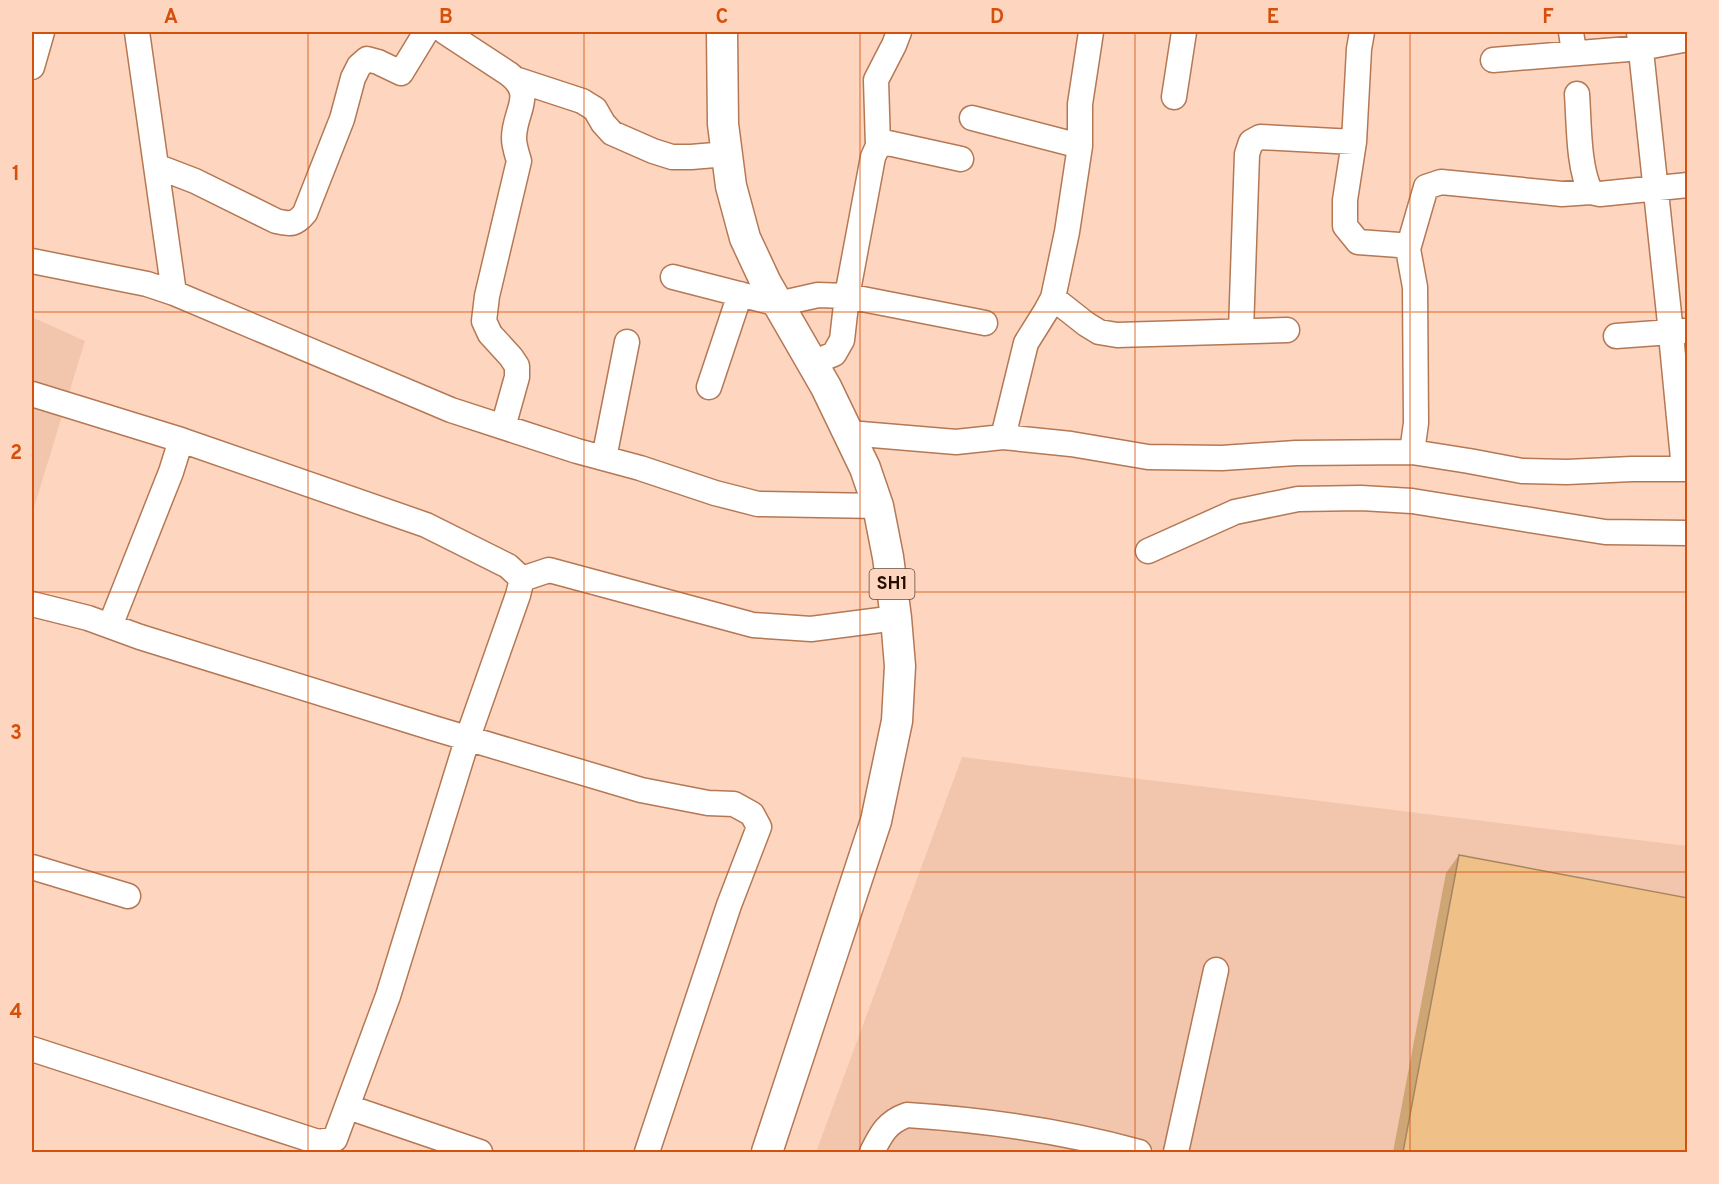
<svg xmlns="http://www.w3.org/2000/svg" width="1719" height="1184" viewBox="0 0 1719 1184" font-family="Overpass,sans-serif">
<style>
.built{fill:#f2c6ad}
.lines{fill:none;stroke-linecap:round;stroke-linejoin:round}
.minor-casing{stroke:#b47854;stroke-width:27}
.major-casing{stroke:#b47854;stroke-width:33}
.minor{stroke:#fff;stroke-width:24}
.major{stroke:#fff;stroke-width:30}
.wall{fill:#cea575}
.building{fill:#efc088;stroke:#a7865f;stroke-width:1.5}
.grid{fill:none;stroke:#d4510b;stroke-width:1.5;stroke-opacity:0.55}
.labels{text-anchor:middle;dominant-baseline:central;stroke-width:5;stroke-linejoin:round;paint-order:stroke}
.shield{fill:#fed6c0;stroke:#65493a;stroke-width:1.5}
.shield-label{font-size:18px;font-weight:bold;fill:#230d01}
.neatline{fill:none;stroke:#d4510b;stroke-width:2}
.grid-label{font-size:20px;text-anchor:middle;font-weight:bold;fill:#d4510b}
</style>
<rect width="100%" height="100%" fill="#fed6c0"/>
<path class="built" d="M32,317L85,341L32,514Z
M962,757L1687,846V1152H816Z"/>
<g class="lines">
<g class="minor-casing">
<path id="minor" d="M137,32L174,293
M445,32L509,74C536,95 514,111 514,138C514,146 517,154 519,161L487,296L484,321L490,334L511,357L517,366V377L503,427
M1362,32L1359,49L1354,142L1345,200V226L1358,242L1399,245L1408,249L1415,287L1416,423L1412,452
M1571,32L1574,52
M1639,32L1669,314L1684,469
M1493,60L1641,48L1688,39
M32,67L42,32
M518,80L582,101L595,109L603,123L612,133L653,151L672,157H691L727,154
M1577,94C1579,121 1578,169 1591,192L1600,194L1688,185
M1174,97L1184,32
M972,118L1080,146
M878,146L876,80L894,45L899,32
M156,166L195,181L276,221C291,225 296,224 305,213L342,119L353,78L359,66L367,59L378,62L401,73L426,32
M1408,249L1426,187L1441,182L1562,194L1591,192
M32,261L147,284L174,293L451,410L577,451L640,468L715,493L758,504L878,506
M673,277L778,304L818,295L847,296L985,323
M1053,298L1086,324L1099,332L1117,335L1287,330
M1241,331L1247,154L1251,142L1260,137L1354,142
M1616,336L1685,331
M812,363L834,354L842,340L847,296L873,157L878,146L888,143L961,159
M709,387L740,294
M32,394L181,440L426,525L508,566L522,579L518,595L468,737L388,996L335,1139L318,1142L32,1049
M849,433L956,442L1003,437L1071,444L1148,457L1222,458L1296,453L1412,452L1469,461L1522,471L1567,472L1632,469H1688
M1003,437L1026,343L1046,311L1053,298L1067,232L1080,146V104L1091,32
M604,458L627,342
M1148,551L1235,512L1298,499L1361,498L1412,501L1605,532L1688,533
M522,579L549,570L753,625L811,629L896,618
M32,604L88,618L140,637L433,728L641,790L708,803L734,804L752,814L759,827L729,905L647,1152
M110,626L171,472L181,440
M32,867L128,896
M348,1107L480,1152
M872,1152C881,1134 887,1122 907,1115C985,1120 1063,1131 1139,1152
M1176,1152L1216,970"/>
</g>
<g class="major-casing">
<path id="major" d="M722,32L723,124L731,186L745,238L766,283L826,387L865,468L878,506L888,557L896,618L900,666L897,721L876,821L767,1152"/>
</g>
<use href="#minor" class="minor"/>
<use href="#major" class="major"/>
</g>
<path class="wall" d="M1459,855L1688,1152H1393L1446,873Z"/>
<path class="building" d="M1459,855L1688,898V1152H1403Z"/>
<path class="grid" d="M308,32V1152M584,32V1152M860,32V1152M1135,32V1152M1410,32V1152M32,312H1688M32,592H1688M32,872H1688"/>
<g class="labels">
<rect class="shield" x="869.5" y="569" width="45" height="30" rx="4.5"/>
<g class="shield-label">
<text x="892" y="584">SH1</text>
</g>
</g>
<rect width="1719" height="1184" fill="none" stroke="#fed6c0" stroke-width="66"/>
<rect x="33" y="33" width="1653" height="1118" class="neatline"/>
<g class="grid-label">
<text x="171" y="23">A</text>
<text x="446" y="23">B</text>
<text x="722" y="23">C</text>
<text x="997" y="23">D</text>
<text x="1273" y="23">E</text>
<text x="1548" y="23">F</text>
<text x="16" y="180">1</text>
<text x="16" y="459">2</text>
<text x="16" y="739">3</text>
<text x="16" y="1018">4</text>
</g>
</svg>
